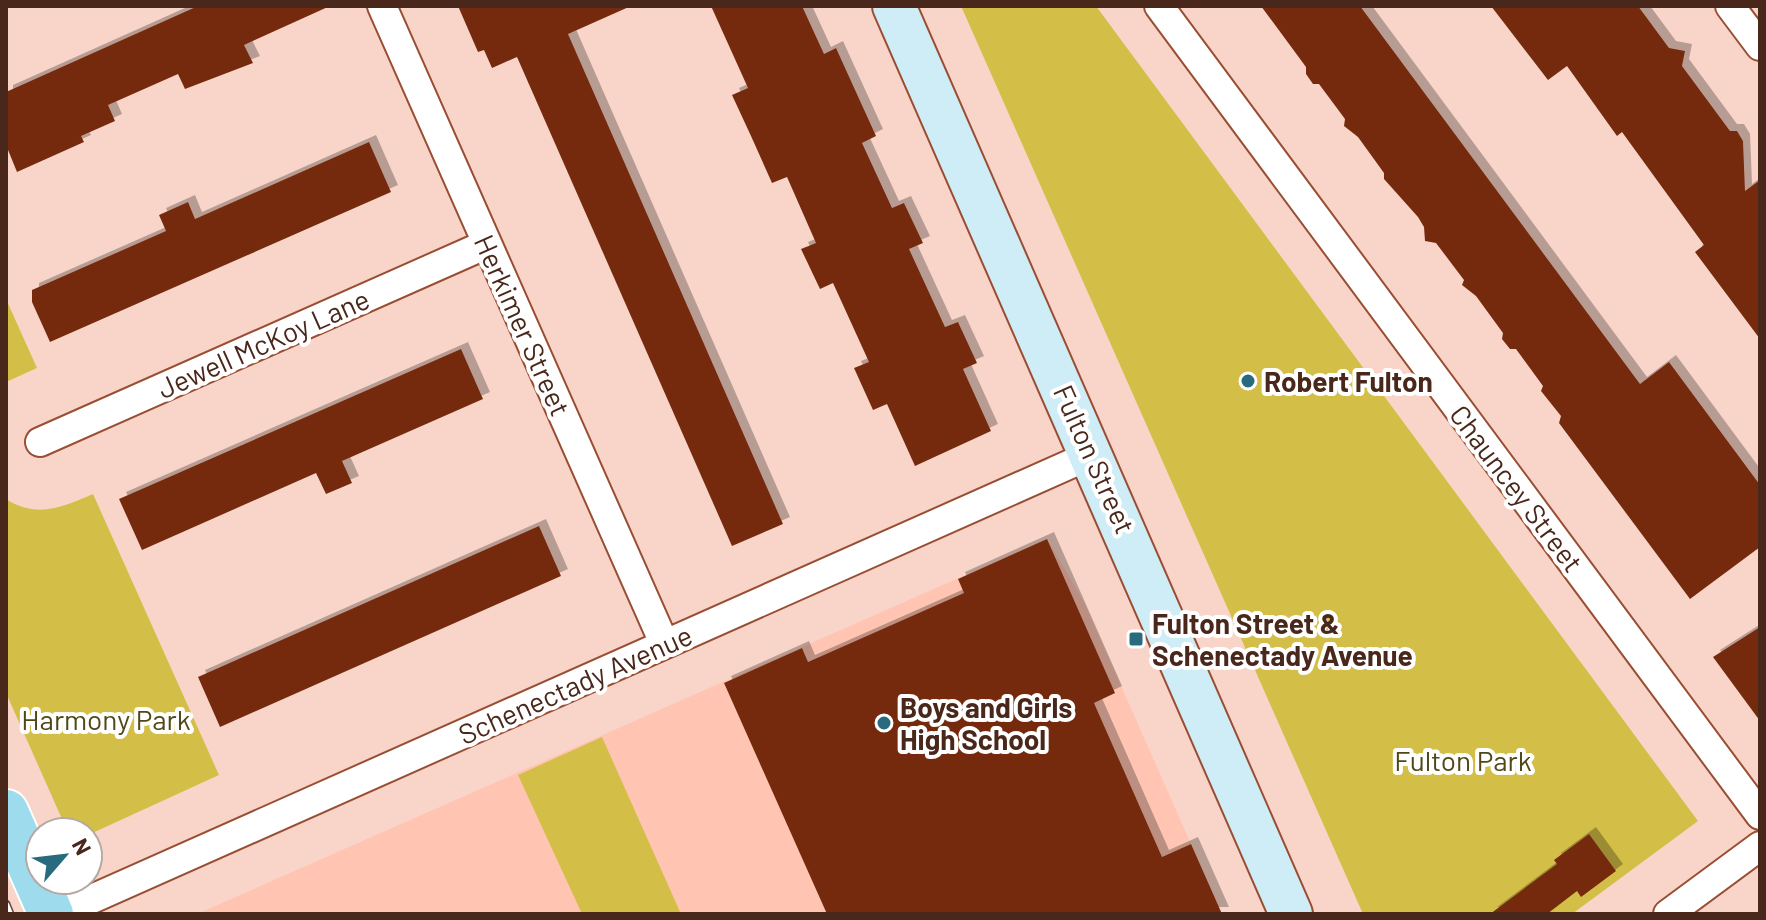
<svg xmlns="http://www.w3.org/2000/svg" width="1766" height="920" viewBox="0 0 1766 920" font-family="Barlow,sans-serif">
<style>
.built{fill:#ffc5b2}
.green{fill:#d3bf47}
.building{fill:#742c10;filter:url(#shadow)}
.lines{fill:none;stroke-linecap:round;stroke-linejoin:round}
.street-casing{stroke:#994e33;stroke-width:32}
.secondary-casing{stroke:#994e33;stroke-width:46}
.primary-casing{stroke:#fff;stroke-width:48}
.street{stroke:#fff;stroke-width:28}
.secondary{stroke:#cfedf6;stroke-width:42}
.primary{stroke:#9edbed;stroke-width:44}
.rail-casing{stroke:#6c493d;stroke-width:9}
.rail{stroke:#fff;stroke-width:6;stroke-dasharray:18;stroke-linecap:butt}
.poi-dot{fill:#296b7e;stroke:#fff;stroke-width:3}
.labels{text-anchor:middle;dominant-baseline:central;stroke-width:8;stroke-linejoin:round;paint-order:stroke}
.street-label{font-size:28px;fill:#49271b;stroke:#fff}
.poi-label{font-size:28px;font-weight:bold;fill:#49271b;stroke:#fff;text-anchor:start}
.park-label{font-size:28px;fill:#504817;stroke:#fff}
</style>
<defs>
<filter id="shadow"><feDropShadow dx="7" dy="-7" stdDeviation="0" flood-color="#0004"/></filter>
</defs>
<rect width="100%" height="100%" fill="#f9d5c9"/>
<path class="built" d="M1047,539L1084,602L1222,914H197Z"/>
<path class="green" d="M961,6H1096L1698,821L1572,914H1363Z
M6,299L37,368L6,382Z
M93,494L219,775L88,835V832L66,828L6,693V499C37,519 63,507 93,494Z
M602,737L681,914H582L518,775Z"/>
<path class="building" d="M198,6H330L244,45L253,63L185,89L178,74L108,105L115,121L81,136L84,142L17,172L6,145V92Z
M458,6H631L568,34L783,524L732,546L517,57L492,68L484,50L478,52Z
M711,6H802L824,54L836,48L876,136L862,143L892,208L904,203L923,243L909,249L945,327L958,322L977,363L963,369L991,431L915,466L887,404L873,410L854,368L869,362L833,283L820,289L801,249L816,243L787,177L772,183L751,136L732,95L748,88Z
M1261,6H1360L1640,384L1669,362L1760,485V547L1690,599L1559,423L1561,416L1541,391L1543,386L1516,349H1510L1502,339L1503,333L1476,296L1462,285L1464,280L1436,243L1425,241L1424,227L1418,217L1384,179V173L1358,137L1344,126L1345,119L1319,84H1313L1306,74V67Z
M1491,6H1638L1669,48L1685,51L1682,66L1730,131H1737L1743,141L1745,191L1760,180V339L1695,252L1704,245L1622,132L1617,136L1567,66L1548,80Z
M369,142L391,192L50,342L32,302V290L166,231L159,215L188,202L195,219Z
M461,349L483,399L342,461L352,483L326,494L316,473L142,550L119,499Z
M539,526L561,576L220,727L198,677Z
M1047,539L1115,693L1094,703L1162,857L1191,844L1222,914H827L724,683L802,648L808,662L964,593L958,579Z
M1760,627V721L1713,657Z
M1589,834L1616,871L1581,897L1577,891L1547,914H1490L1557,864L1554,860Z"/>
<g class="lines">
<g class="street-casing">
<path id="street" d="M382,6L664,643
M1159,6L1760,815
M1730,6L1760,46
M40,442L487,244
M58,914L1093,454
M1668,914L1760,846"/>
</g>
<g class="secondary-casing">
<path id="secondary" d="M894,6L1291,914"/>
</g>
<g class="primary-casing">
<path id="primary" d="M6,812L51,914"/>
</g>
<use href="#street" class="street"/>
<use href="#secondary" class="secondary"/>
<use href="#primary" class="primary"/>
<g class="rail-casing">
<path id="rail" d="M6,904L10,914"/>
</g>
<use href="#rail" class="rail"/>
</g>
<g class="poi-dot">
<circle cx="1248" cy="381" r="8"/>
<rect x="1128" y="631" width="16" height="16" rx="4"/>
<circle cx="884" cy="723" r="8"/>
</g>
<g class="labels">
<g class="street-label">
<text transform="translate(523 325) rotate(66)">Herkimer Street</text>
<text transform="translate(263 343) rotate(-24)">Jewell McKoy Lane</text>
<text transform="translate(1095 459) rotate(66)">Fulton Street</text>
<text transform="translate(1517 488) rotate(53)">Chauncey Street</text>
<text transform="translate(575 684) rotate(-24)">Schenectady Avenue</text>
</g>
<g class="poi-label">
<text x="1264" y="381">Robert Fulton</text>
<text x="1152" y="623">Fulton Street &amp;<tspan x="1152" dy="32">Schenectady Avenue</tspan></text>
<text x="900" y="707">Boys and Girls<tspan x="900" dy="32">High School</tspan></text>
</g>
<g class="park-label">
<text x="106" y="719">Harmony Park</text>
<text x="1463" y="760">Fulton Park</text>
</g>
</g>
<rect width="1766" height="920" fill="none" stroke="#49271b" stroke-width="16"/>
<g transform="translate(64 856) rotate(62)"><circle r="38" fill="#ffffff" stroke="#b6a9a4" stroke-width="2"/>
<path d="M0-6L14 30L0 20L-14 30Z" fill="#296b7e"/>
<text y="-12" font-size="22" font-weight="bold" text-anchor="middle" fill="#49271b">N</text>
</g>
</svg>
